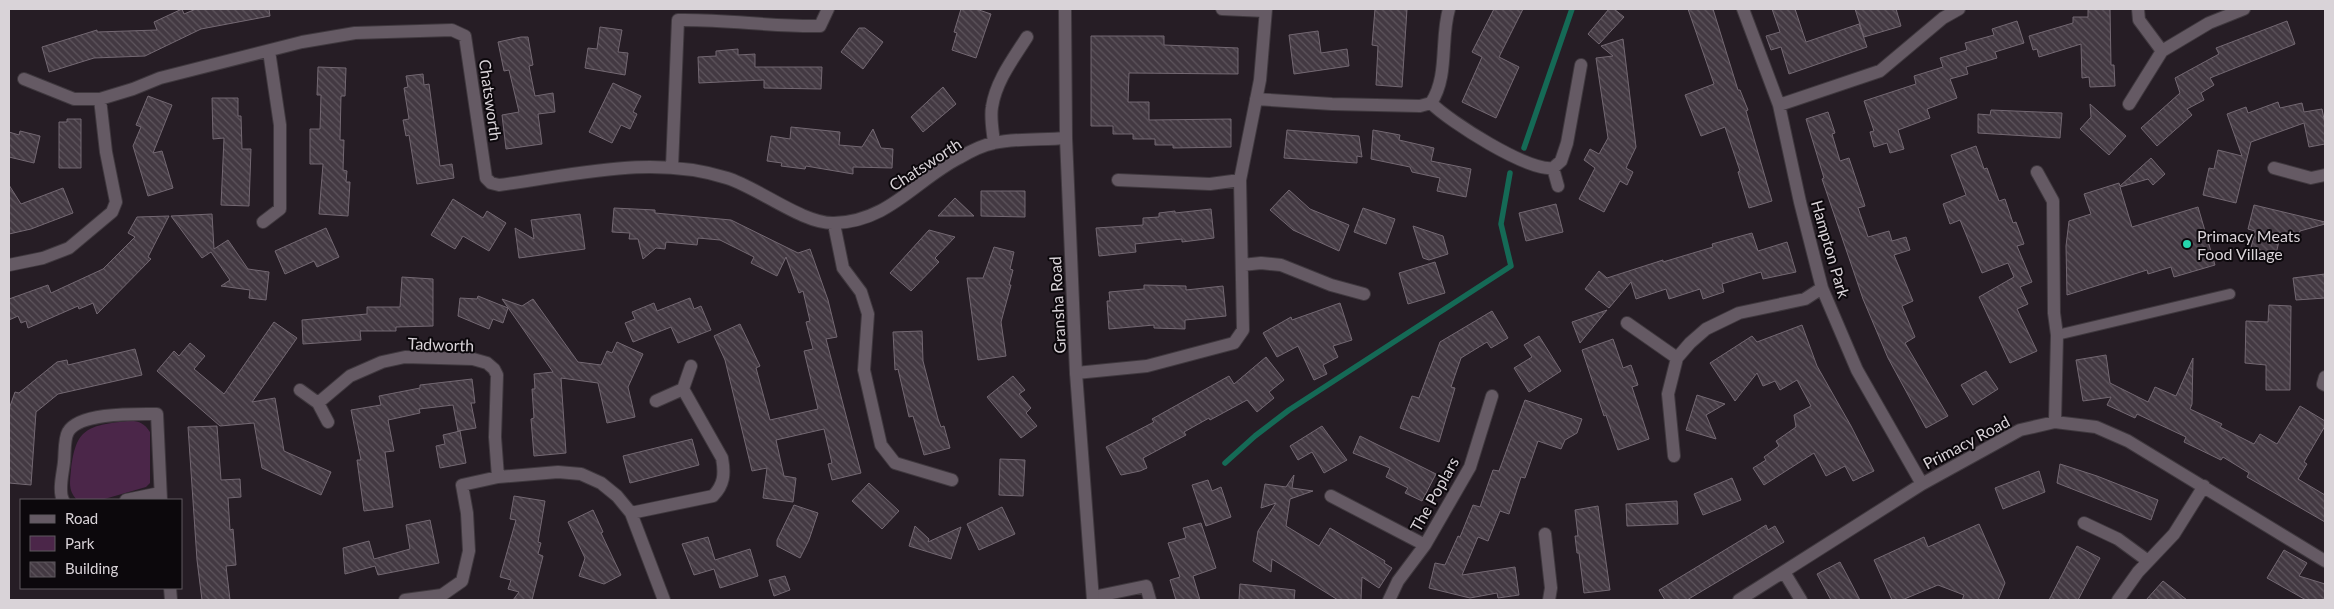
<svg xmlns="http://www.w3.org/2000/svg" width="2334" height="609" viewBox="0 0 2334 609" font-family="Lato,sans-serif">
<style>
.green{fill:#4b2649}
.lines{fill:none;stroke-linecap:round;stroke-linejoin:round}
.stream{stroke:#156a56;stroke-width:5.5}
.building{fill:url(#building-back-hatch);stroke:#736872}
.lane-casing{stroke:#3f383e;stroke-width:12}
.street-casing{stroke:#3f383e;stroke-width:14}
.secondary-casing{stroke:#3f383e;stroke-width:14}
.lane{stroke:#655a64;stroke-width:10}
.street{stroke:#655a64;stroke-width:12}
.secondary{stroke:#655a64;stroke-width:12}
.poi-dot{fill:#26d5ae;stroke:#0c080c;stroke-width:2}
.labels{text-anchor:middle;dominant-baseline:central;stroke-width:4;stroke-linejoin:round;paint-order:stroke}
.street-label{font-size:16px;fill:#d9d3d8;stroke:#0c080c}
.poi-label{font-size:16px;fill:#d9d3d8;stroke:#0c080c;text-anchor:start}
</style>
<defs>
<pattern id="building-back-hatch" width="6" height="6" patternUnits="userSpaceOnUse" patternTransform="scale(1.25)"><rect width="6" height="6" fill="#433942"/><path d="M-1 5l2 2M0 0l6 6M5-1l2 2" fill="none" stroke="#5e555d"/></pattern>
</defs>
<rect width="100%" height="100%" fill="#261d25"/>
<path class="green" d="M127,421C138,420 144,423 150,432V483L146,487L101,500L76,499C68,490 70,481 71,470C76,428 87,426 127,421Z"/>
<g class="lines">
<path class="stream" d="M1524,148L1572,9
M1225,463L1255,436L1289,410L1511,266L1501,224L1510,173"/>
</g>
<path class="building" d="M182,9L184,14L196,9H269L270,16L201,29L145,56L94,58L49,72L42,47L97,30V32L157,30L154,22Z
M961,9H976L991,14L976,58L952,50L957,33L954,32Z
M1375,9H1407L1402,87L1376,85L1378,46L1372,45Z
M1494,9H1523L1499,57L1519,67L1496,118L1462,102L1482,57L1472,52Z
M1609,9H1614L1624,17L1599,44L1588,34Z
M1688,9H1713L1738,90H1740L1748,110L1746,111L1772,201L1749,208L1738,172L1740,171L1725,127L1701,136L1685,95L1714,84Z
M1772,9H1795L1806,42L1859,24L1867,47L1789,74L1781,47L1771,50L1766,36L1780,32Z
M1855,9H1896L1901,26L1864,37Z
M2088,9H2110L2111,65H2114L2115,86L2090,87L2089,77L2082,78L2081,44L2039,57L2037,49L2033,50L2029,36L2073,23V17H2088Z
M2017,21L2024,43L1995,52L1997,58L1966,67L1968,74L1950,79L1957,98L1927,109L1930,118L1898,130L1904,149L1890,153L1887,143L1874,147L1870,132L1874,131L1864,101L1916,84L1914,76L1943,67L1940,58L1967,50L1965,43L1994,35L1992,29Z
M2287,21L2295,44L2210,78L2214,85L2201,93L2204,100L2187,109L2192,115L2157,146L2141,128L2180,93L2175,78L2219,54L2216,48Z
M600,27L622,30L618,52L628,53L625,75L585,68L588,48L597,49Z
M859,28H865L883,42L863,69L841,52Z
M1318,31L1321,53L1347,49L1349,66L1294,74L1289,35Z
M1091,36H1164V45L1238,48V74L1129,73L1128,102H1149V120L1231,119V147L1173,148V145H1155V139H1133V134H1113V126H1091Z
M521,37H528L533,65L529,66L535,96L553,93L555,112L538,114L542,144L506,149L502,115L519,112L509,70L504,71L498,42Z
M1623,39L1636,147L1626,168L1633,172L1627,185L1620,181L1604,212L1579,199L1595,168L1584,160L1590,149L1599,154L1608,138L1596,58L1613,56L1601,46Z
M738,49V55L755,54V67H822L821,89L764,88V80L699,83L698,57L716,56V51Z
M318,67L346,68L345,96H341L340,140H344L343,170L347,171L346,182H350L348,216L319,214L323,164H310V129H320L321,95H317Z
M423,74L424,85L429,84L440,166L452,164L454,178L417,184L409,135L406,136L403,120L409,119L404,88L408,87L406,76Z
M613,83L641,96L633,112L637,114L630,129L621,125L612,143L589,132Z
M943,87L956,104L923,132L911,117Z
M148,96L172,105L153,153L162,151L173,188L148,196L133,146L141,127L136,125Z
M212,98H238V116H241L242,149H251L249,206L221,205L224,138L213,139Z
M2278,102L2280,108L2302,103L2304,112L2322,109L2325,124V144L2309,147L2304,123L2251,142L2236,203L2203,195L2209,168L2214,169L2218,150L2242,156L2227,114L2246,107L2248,113Z
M2090,104L2126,136L2109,155L2080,129L2091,117Z
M1991,110L2062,113L2060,138L1978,133V114L1990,115Z
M1828,112L1835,133L1832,134L1840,161L1849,158L1865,206L1858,208L1868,237L1889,231L1892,241L1906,237L1910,250L1894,255L1913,301L1902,306L1915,337L1905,343L1948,416L1926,428L1888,358L1863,299L1822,179L1824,178L1806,119Z
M67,119H81V168H59V122H67Z
M791,127L840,132L839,145L862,147L873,129L881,148L893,149L892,168L853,167V174L806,166L805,169L781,166L782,163L767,161L771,136L790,139Z
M1287,130L1359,136L1362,157L1357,156V163L1284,158Z
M1373,130L1400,135L1399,140L1434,148L1431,161L1471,169L1466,197L1437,191L1440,178L1412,172L1410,167L1371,159Z
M20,131L40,136L34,163L9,157V132L19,135Z
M1976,146L1984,169L1987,168L1999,201L2005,199L2013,223L2016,222L2024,244L2017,246L2032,282L2020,287L2028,304L2017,309L2037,351L2010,363L1979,297L2014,277L2008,263L1982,273L1960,220L1950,224L1943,204L1966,195L1951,155Z
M2151,158L2165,174L2153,185L2148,179L2120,187L2132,227L2198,207L2215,265L2174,277L2171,267L2148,274L2147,270L2067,295L2066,246L2069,221L2091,214L2084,194L2119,183L2120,186Z
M9,185L21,204L63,188L73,213L31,229L9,234Z
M1289,190L1310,209L1349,225L1339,251L1293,230L1270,210Z
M981,191H1025V217L981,216Z
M955,198L974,216H938Z
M453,199L483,218L487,211L506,223L489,251L463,236L455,249L431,235Z
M1556,204L1563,232L1526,241L1519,213Z
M2254,205L2325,222V224L2300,231L2298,236L2287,234L2286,238L2280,237L2276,254L2251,248L2255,231L2248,229Z
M614,208L655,210V213L731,220L798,253L810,249L828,300L837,337L826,339L861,473L832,480L828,464L832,463L824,429L776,440L784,476L796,478L793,502L763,498L767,468L752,471L725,360L714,336L740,324L760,366L756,368L770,420L818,409L804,351L813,349L806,322L810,321L803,291L799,293L786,257L777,276L751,263L754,257L720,240L698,238L697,245L666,242L665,249L656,248L643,259L638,239H629L630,233L612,232Z
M1363,208L1395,219L1386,244L1354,232Z
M1211,209L1214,238L1182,242V239L1135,244L1136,252L1099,256L1096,228L1143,225V218L1159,217V213L1175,211V213Z
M212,214L214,249L228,240L248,269L269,272L266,300L249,298L250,290L221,286L230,280L211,252L202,258L171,216Z
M580,214L585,249L519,258L515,228L534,239L531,220Z
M169,216L148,257L151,259L97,314L93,303L79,309L78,306L28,328L26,321L21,323L18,316L9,320V299L48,285L51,293L103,269L135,237L128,233L137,217Z
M1413,226L1443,236L1448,254L1429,260L1423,258Z
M326,228L339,257L317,267L314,261L285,274L275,251Z
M929,230L955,237L935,258L939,262L911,291L890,273Z
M1752,233L1758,251L1787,242L1796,272L1763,279L1761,272L1722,284L1724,292L1703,299L1700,289L1669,299L1666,289L1636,299L1631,282L1609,308L1585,289L1599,271L1607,278L1663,260V262L1713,247L1712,244Z
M994,247L1014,252L1010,269L1013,270L1009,285H1011L1001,322L1006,356L978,360L967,278H983Z
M1435,262L1445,293L1408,304L1399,273Z
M2325,274V298L2296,300L2293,278Z
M402,277L433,279V326L396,327V331H360L361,340L303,344L302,320L367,314V307H400Z
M1144,285L1186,286V290L1223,286L1226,316L1185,320V329L1154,328V325L1109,329L1107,301H1110L1109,292L1144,289Z
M478,296L508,308L503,323L493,319L489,329L458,316L460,298L477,299Z
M690,298L694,309L701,306L711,330L678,343L671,327L633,342L625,323L635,319L632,312L654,303L657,311Z
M502,299L522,306L533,299L578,362L601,365L607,351L612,353L617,342L643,354L628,387L635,417L607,423L598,383L561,378L566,453L534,456L531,419L534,418L532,389H535L534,374L553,372Z
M1340,303L1352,340L1333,346L1338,357L1323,365L1327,374L1314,380L1298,346L1277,357L1263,333L1291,317L1292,320Z
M2269,305L2291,306L2290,390H2266V365L2245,363L2246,321L2268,322Z
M1607,310L1580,343L1572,322Z
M1492,311L1508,338L1491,348L1487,342L1461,358L1451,387L1455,388L1439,442L1400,428L1412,396L1419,398L1440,342Z
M274,322L297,338L252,402L275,398L284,451L331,472L321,495L262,468L254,423L220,426L157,371L174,351L179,356L190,343L205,356L194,369L224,394Z
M1802,325L1817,366L1851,426L1874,471L1853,481L1845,466L1826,476L1814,453L1764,485L1753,468L1766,460L1764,457L1779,446L1776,441L1796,427L1794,415L1811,406L1797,380L1780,390L1775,381L1763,386L1757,373L1735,401L1710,363L1752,336L1757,342Z
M922,331L923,361L938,419L941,427L944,426L950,448L924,455L913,416L909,417L898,369L895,370L893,332Z
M1539,336L1561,371L1529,392L1514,368L1532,357L1524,345Z
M1613,339L1623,368L1631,365L1638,385L1632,387L1649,439L1618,450L1606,415L1604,416L1582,350Z
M135,349L142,375L58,394L36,412L31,485L9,483V409L15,392L19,393L57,362L67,360L68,365Z
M2106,355L2110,383L2148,402L2155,387L2176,396L2193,358L2192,404L2190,409L2222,424L2220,427L2254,444L2260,434L2277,444L2300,406L2325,421V426L2304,462L2307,464L2298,479L2325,495V522L2247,477L2249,473L2223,457L2221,460L2184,442L2186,437L2137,414L2135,418L2107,405L2111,397L2083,401L2076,360Z
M1266,357L1284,380L1269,392L1274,398L1257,412L1247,400L1210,420L1209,418L1184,432L1186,435L1143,458L1147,468L1140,471L1121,475L1106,447L1154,422L1152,419L1229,376L1234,384Z
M1986,371L1998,389L1973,405L1961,385Z
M1013,376L1025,390L1019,394L1031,408L1026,413L1037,426L1021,438L987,397Z
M472,379L475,403H471L476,428L458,431L453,405L419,409L420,413L388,420L394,451L385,452L393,507L364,511L357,460H361L351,410L381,405L379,396L420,388V385Z
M1697,395L1725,404L1706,415L1716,439L1686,430Z
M1525,400L1582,419L1577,433L1565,440L1561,449L1538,441L1525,478L1521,477L1509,514L1500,511L1488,541L1478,537L1462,575L1515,567L1519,595L1498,598L1497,593L1470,598L1429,588L1435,563L1445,565L1458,536L1460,537L1473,505L1480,507L1493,470L1499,471Z
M217,426L221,480L240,479L241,497L228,498L230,530L233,529L236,565L226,566L230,600H202L197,560L188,427Z
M1322,426L1347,460L1324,473L1312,452L1298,460L1290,446Z
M460,431L466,463L440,468L436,446L445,444L443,435Z
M1360,436L1436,474L1422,501L1405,493L1408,488L1386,477L1390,468L1353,453Z
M692,439L699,465L630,483L623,456Z
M1000,459L1025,460L1023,496L999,495Z
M2060,464L2097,476L2158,500L2151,520L2057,483Z
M2039,471L2045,492L2003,509L1995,488Z
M1294,475L1292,488L1313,491L1290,499L1286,526L1319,546L1330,528L1385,561L1384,563L1392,568L1379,588L1362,577L1361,600H1338L1272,559L1271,572L1253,561L1258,531L1276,503L1261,508L1265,484L1286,487Z
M1732,478L1741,500L1703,515L1694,494Z
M1208,480L1212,491L1221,487L1231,517L1206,526L1192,485Z
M869,483L899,511L882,529L852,501Z
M514,496L545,501L538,542L541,543L538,554L543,556L532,600H513L519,592L508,589L511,580L500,577L516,520L510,519Z
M1677,501L1678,524L1627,526L1626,504Z
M794,505L818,513L809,540L800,558L777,546V540Z
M1598,506L1610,590L1584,593L1579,553H1577L1575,536H1578L1575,510Z
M1002,507L1015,534L979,550L967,524Z
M593,510L603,532L601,533L621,575L604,584L579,576L585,558L568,522Z
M430,520L439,563L378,575L375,566L345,574L343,548L369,541L374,559L410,549L406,525Z
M1201,523L1216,568L1193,576L1200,600H1176L1170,580L1180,577L1168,543L1186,538L1183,528Z
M1979,524L2005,583L1998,600H1962L1964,595L1938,585L1902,600H1892L1874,560L1924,537L1928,547Z
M1766,525L1768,530L1775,526L1784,542L1687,600H1665L1659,590Z
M915,526L929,539L928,542L961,527L951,559L909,546Z
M708,537L715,560L750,549L758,576L720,588L714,569L694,575L682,544Z
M2077,546L2100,558L2078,600H2049Z
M2284,550L2307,563L2299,576L2325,584V600H2306L2267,578Z
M1840,562L1848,577L1860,600H1831L1817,574Z
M785,576L790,590L774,596L769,580Z
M2163,581L2187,600H2146Z
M1240,584L1295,590L1294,600H1239Z"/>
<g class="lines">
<g class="lane-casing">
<path id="lane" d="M2057,335L2230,294"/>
</g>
<g class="street-casing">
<path id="street" d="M1222,9L1265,11
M1743,9L1779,105L1800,202L1822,288L1857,370L1922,484
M2138,9L2139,20L2162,51
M24,79L74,99H100L133,89L160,78L302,42L355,33L452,30L465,36L486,178L491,183L499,185C575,175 653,154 727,178C759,188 803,224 834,223C888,222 916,180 959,158C969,152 983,145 994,143C1017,138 1043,140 1066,138
M1256,99L1332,104L1420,106L1431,103C1449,76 1440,39 1449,9
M1431,103C1450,122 1527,171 1553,168L1561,161L1567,143L1581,65
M2129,104L2162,51L2209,23L2244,9
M1779,105L1880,71L1943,18L1959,9
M994,143C993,132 990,118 992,107C996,81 1013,59 1027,37
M672,167L678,20C726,19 772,27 820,26L828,9
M1553,168L1558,186
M2274,168L2311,178L2325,175
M2037,172L2053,201L2054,313L2057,335L2055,422
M1118,180L1210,184L1240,180
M263,222L280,209V125L269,51
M834,224L843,268L861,292L868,314L864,370L881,445L895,463L952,480
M9,265L43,258L69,248L112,212L116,202L106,152L100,99
M1242,265L1261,263L1281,265L1331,285L1364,294
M1627,323L1677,358
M1076,373L1147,366L1234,343L1243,330L1240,180L1260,80L1266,9
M2325,377L2323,384L2325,385
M300,390L318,403L328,422
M656,401L683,389L691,366
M318,403L350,376L382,362L405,357L473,359L487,363L494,369L497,375L495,437L498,477
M1674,456L1668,394L1677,358L1690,343L1706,329L1739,313L1805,299L1822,288
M1331,496L1425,545
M63,500C58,490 63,473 64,462C65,453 64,439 68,432C79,412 136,414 157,414L161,500
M126,500L160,493
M631,513L713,496C724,485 725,474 722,458L683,389
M2084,523L2118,539L2148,561
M1545,534L1551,588L1549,600
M1784,572L1801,600
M170,588L171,600
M1093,597L1146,586L1150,600
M405,600L442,595L462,581L469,551L467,513L462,485L498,477L558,472L581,474L601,483L617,496L631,513L664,600
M1389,600L1398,581L1425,545L1470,467L1492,396
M1739,600L1922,484L2020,430L2055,422L2096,427L2128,441L2325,561
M2118,600L2138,572L2174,534L2204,486"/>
</g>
<g class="secondary-casing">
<path id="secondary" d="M1065,9L1066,138L1076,373L1093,600"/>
</g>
<use href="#lane" class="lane"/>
<use href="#street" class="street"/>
<use href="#secondary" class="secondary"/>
</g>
<circle class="poi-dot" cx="2187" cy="244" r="5"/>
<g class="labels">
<g class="street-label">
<text transform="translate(491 100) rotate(82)">Chatsworth</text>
<text transform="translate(925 164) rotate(-33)">Chatsworth</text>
<text transform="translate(1831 249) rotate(74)">Hampton Park</text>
<text transform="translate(1057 305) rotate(-93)">Gransha Road</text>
<text transform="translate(441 344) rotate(2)">Tadworth</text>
<text transform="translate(1966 442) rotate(-28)">Primacy Road</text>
<text transform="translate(1434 494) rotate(-61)">The Poplars</text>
</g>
<g class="poi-label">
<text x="2197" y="235">Primacy Meats<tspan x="2197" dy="18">Food Village</tspan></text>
</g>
</g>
<rect width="2334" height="609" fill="none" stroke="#d9d3d8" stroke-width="20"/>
<rect x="20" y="499" width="162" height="90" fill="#0c080c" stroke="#5e595e"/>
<rect x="30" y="515" width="25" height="8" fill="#655a64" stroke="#5e595e"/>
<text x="65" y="524" font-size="15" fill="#d9d3d8">Road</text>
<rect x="30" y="536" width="25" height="15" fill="#4b2649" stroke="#5e595e"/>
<text x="65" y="549" font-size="15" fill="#d9d3d8">Park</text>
<rect x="30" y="562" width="25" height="15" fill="url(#building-back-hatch)" stroke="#5e595e"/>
<text x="65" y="574" font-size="15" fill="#d9d3d8">Building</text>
</svg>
